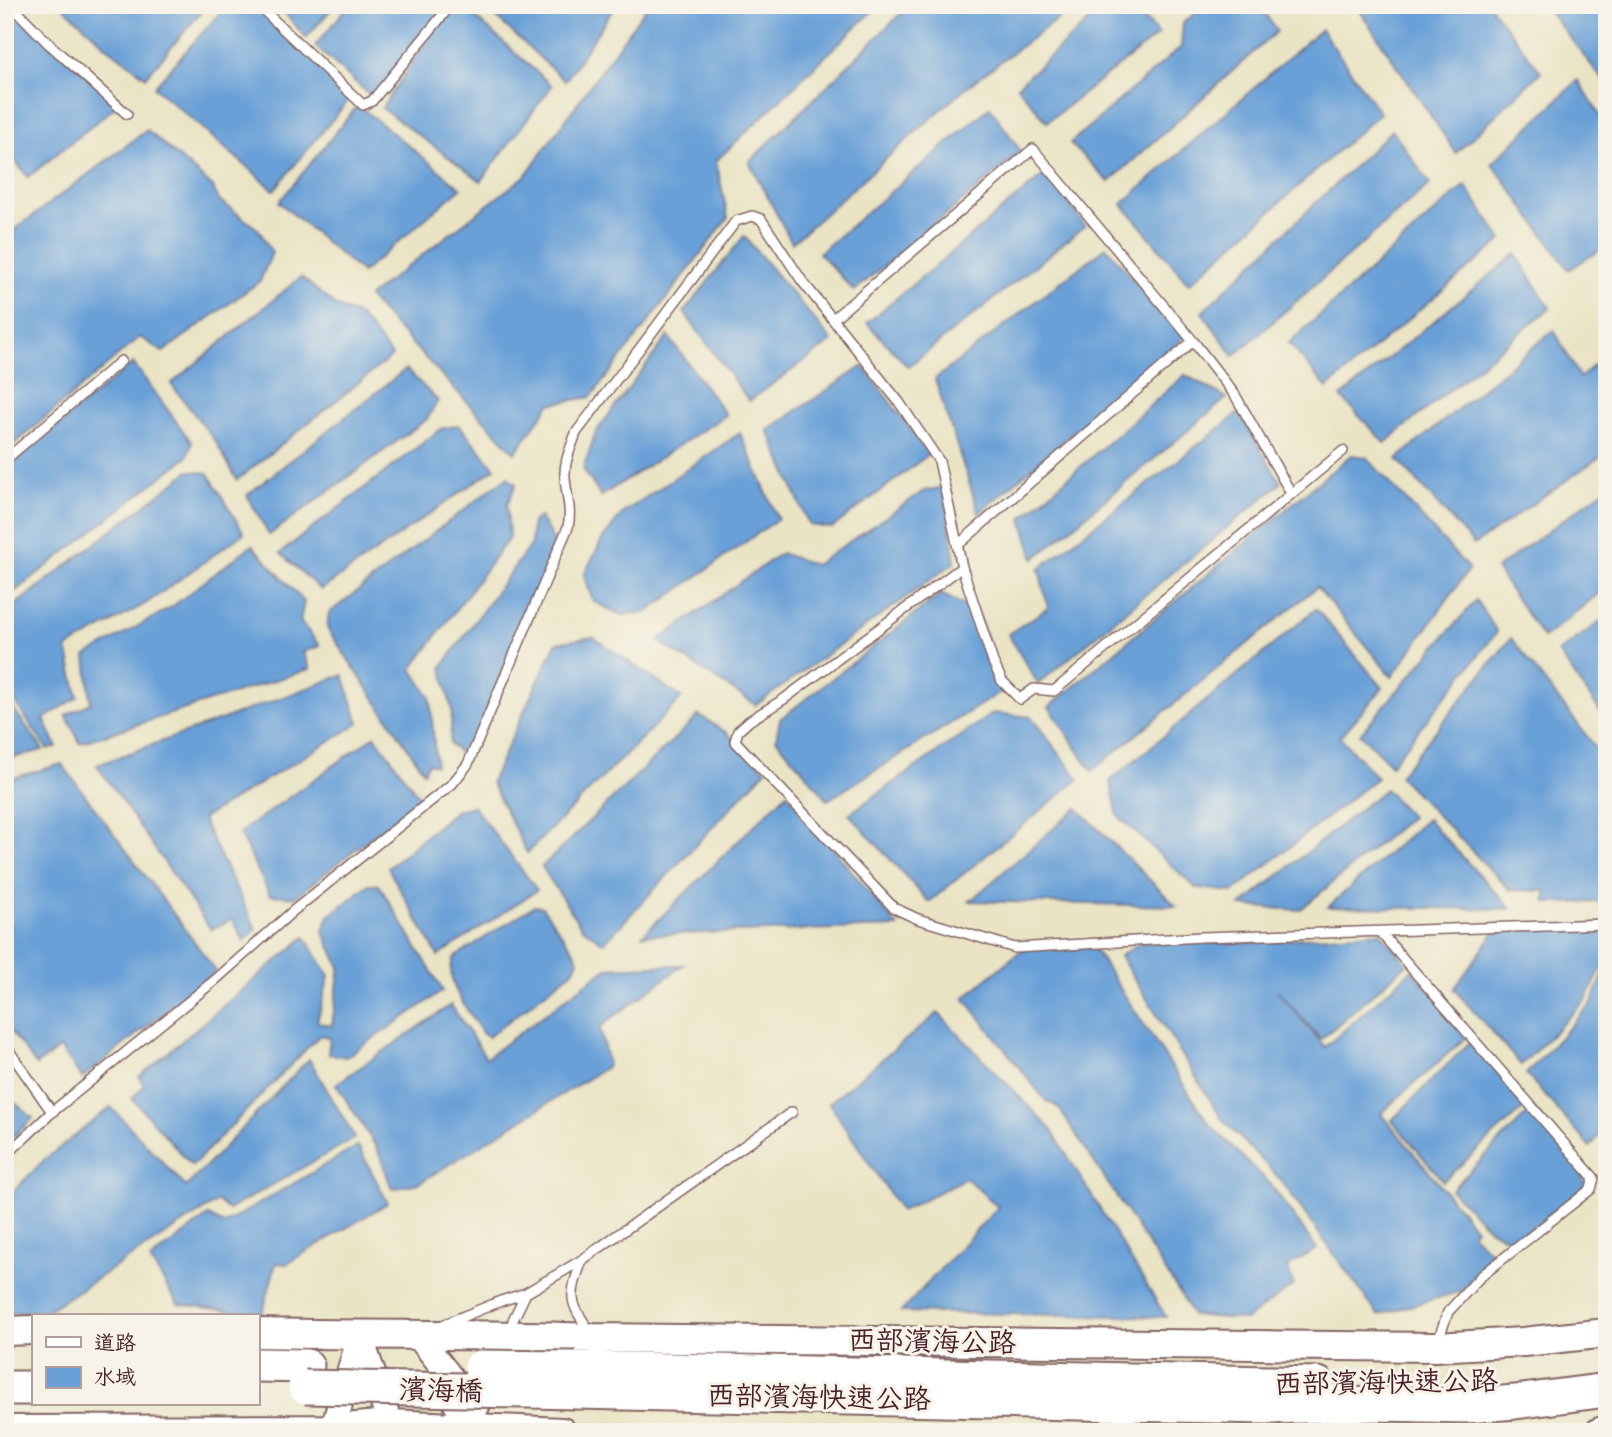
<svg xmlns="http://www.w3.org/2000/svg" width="1612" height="1437" viewBox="0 0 1612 1437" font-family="Caveat,'LXGW WenKai TC',sans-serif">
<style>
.water{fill:#69a0d7;stroke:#5a6081;stroke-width:2}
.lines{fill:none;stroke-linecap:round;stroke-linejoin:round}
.lane-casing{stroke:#826461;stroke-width:12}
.secondary-casing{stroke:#826461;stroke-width:28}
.primary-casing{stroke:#826461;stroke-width:32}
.highway-casing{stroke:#826461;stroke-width:37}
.lane{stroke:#fff;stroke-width:9}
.secondary{stroke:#fff;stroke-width:24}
.primary{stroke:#fff;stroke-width:28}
.highway{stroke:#fff;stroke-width:33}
.highway-bridge-casing{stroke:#826461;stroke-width:37;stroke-linecap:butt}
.highway-bridge{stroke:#fff;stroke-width:33}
.labels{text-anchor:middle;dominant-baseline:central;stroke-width:6;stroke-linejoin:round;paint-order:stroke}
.street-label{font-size:28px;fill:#4a1f2b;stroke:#f7f3e8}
</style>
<rect width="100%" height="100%" fill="#f7f3e8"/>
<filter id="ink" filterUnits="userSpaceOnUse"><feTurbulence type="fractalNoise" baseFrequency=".0143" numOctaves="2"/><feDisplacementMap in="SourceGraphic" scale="14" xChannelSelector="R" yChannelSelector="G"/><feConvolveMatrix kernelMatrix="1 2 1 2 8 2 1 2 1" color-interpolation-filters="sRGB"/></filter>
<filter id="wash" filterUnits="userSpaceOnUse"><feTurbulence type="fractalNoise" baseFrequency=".00686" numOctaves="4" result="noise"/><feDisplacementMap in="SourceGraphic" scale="28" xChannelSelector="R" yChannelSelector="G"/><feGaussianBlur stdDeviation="1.57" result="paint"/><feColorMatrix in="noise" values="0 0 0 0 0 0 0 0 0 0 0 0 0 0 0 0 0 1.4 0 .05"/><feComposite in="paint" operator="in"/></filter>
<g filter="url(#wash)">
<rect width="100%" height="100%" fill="#eae4c5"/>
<path class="water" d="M5,5H15L49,41L120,103L28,177L5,149Z
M61,5H207L146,77L107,47Z
M227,5H256L352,96L274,190L154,87Z
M278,5H335L306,38Z
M349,5H462L552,86L481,181L382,108L449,7L373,98L315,46Z
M483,5H616L565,81Z
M648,5H879L716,161L728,218L591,397L550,404L515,453L368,297L525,176Z
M910,5H1076L964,89L792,243L749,162Z
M1107,5H1132L1159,34L1047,122L1017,86Z
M1205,5H1259L1277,31L1109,182L1070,143L1181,47L1183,23Z
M1356,5H1489L1541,72L1456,153Z
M1544,5H1607V78L1603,80Z
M1321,29L1380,113L1189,284L1122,204Z
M1578,80L1607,127V245L1569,270L1492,163Z
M358,105L461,188L362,273L279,202Z
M990,107L1021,152L854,291L819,253Z
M147,130L213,187L218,199L259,230L272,253L260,281L163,352L140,337L5,452V237Z
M1392,130L1430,184L1234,356L1202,312Z
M1047,172L1085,226L908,367L867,323Z
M1465,185L1502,240L1327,388L1289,343Z
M744,236L832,341L749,401L684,312Z
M1106,247L1184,338L979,513L935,379Z
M1516,254L1550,308L1385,443L1341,397Z
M301,277L337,307L360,316L392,356L237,480L216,442L171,384Z
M1554,330L1580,378L1594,365L1607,384V452L1474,545L1397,459Z
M668,336L726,415L601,496L583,469L596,432Z
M133,363L192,443L187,457L5,599V469Z
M863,366L929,454L832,528L809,525L768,430Z
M406,369L438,401L427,419L269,535L247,495Z
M1185,375L1227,398L1034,559L1022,518Z
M1239,413L1281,483L1038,684L1008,634L1048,608L1039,569Z
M459,425L495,468L321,590L280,553L441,429Z
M740,433L778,519L647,612L621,615L593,601L584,575L602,540L623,513Z
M1351,455L1366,457L1469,569L1392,677L1317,587L1092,771L1049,707Z
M189,471L208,473L244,533L147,603L67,648L78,697L44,719L57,747L47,749L5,688V613Z
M507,477L516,484L507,505L509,538L412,669L430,697L436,765L428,763L424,772L327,628L329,613Z
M945,487L955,562L756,705L658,641L781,553L815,565L924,491Z
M1607,488V587L1543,638L1496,569Z
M540,517L556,545L466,759L450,744L452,711L442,667L531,544L532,522Z
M252,545L304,602L300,621L320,646L303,652L310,669L80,743L66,715L91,703L86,656L173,606Z
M941,594L977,612L1004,690L828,800L776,739L780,719Z
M1476,600L1497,632L1391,765L1360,734Z
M1316,609L1383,688L1340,737L1377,778L1233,892L1196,888L1118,816L1110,781Z
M1607,617V721L1558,652Z
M593,637L682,698L527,853L491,782L556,643Z
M1511,638L1607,762V902L1546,903V891L1510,890L1399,776Z
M343,675L359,723L202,819L256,929L244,941L232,919L211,930L97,765Z
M5,697L43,750L5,760Z
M993,713L1031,717L1079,779L929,902L849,814Z
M699,715L727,733L766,770L604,943L581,927L542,867Z
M375,736L420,798L295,897L270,895L239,833Z
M62,764L216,971L82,1078L60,1048L36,1065L5,1024V780Z
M1385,789L1411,817L1300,910L1241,906Z
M787,793L898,927L643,935Z
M473,806L537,890L438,956L388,868L455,811Z
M1077,808L1176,906L970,901Z
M1427,819L1511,909L1328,907Z
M369,884L379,885L443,991L346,1057L328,1054L330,1038L320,1035L192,1166L132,1098L144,1086L139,1077L305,937L329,976L317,1022L332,1026L340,967L323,931L329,916Z
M534,906L542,907L576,954L578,961L573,971L488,1037L483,1034C471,1014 440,979 455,957Z
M1607,924V958L1586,1000L1521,1065L1454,989L1497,929Z
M1380,932L1407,964L1321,1039L1277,990L1325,1047L1412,970L1469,1035L1381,1113L1475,1228L1471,1234L1492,1253L1462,1291L1378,1315L1279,1178L1222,1119L1120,956L1141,942L1237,943Z
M1091,944L1210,1125L1271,1185L1317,1249L1287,1267L1294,1285L1245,1320L1192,1315L1185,1301L1058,1107L1046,1101L964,998L1024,948Z
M683,965L600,1027L608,1066L419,1183L392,1189L377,1148L336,1084L451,1005L486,1058L607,968Z
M1607,966V1126L1590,1147L1526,1074L1592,1003Z
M938,1013L1051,1129L1166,1317L901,1312L998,1207L966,1178L901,1211L829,1103Z
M1473,1039L1525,1107L1443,1181L1392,1120Z
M309,1059L355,1138L228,1210L218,1201L45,1312L5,1313V1200L44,1160L111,1107L186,1187Z
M14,1102L33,1118L5,1145V1111Z
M1533,1108L1586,1174L1582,1178L1587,1186L1514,1242L1488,1228L1451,1190Z
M358,1146L388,1203L286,1264L276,1263L262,1315L178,1304L150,1260L208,1216L224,1224Z"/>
</g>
<g filter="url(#ink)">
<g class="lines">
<g class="lane-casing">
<path id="lane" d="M11,5L49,44L127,114
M258,5L363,105L372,101L451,5
M833,319L1033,149L1193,341L959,544
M1193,341L1235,395L1291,493
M5,460L121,361
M962,567L784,699L749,721L738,731L735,741L894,908L918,919L1015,948L1202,937L1607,924
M1380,932L1594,1178L1591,1189L1480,1277L1448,1312L1437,1343
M5,1045L52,1112
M5,1156L52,1112L214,981L293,911L452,784L468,764L568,527C572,509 566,495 565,477C564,461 571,448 576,433L736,221L752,216L761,219L802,281L899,402L939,461L962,567L993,662L1002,681L1020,699L1034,689L1054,691L1343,451
M582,1260C569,1298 568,1300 591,1333
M440,1326L501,1301L526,1293
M512,1332L513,1320L526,1293L582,1260L792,1112"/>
</g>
<g class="secondary-casing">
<path id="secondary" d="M360,1335L390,1424L397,1432
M418,1336L452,1379L456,1404
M332,1432L360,1335
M458,1432L459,1426L475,1410L512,1334"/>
</g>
<g class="primary-casing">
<path id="primary" d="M5,1331L33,1330
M257,1333C369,1336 482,1333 594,1338L1435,1347L1523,1342L1607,1333
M5,1430L333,1429L390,1424L562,1432
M1600,1432L1607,1430"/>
</g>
<g class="highway-casing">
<path id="highway" d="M257,1365L307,1366
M576,1368L1318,1384
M5,1388H33
M576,1392L1265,1407L1381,1404L1466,1406L1515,1402L1607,1390"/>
</g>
<use href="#lane" class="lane"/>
<use href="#secondary" class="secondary"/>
<use href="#primary" class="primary"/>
<use href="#highway" class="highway"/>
<g class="highway-bridge-casing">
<path id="highway-bridge" d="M481,1367L576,1368
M305,1387L576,1392"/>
</g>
<use href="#highway-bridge" class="highway-bridge"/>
</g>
</g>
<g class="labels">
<g class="street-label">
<text transform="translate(932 1341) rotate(1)">西部濱海公路</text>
<text transform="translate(1386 1382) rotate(-1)">西部濱海快速公路</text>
<text transform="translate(441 1390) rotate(1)">濱海橋</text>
<text transform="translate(819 1397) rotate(1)">西部濱海快速公路</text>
</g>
</g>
<rect width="1612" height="1437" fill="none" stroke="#f7f3e8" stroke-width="28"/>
<rect x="32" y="1314" width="228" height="91" fill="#f7f3e8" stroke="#b29e9c" stroke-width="2"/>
<rect x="46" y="1337" width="35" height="10" fill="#ffffff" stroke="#b29e9c" stroke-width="2"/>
<text x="94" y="1350" font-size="21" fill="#4a1f2b">道路</text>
<rect x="46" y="1367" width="35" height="21" fill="#69a0d7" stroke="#b29e9c" stroke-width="2"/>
<text x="94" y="1384" font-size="21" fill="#4a1f2b">水域</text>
</svg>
